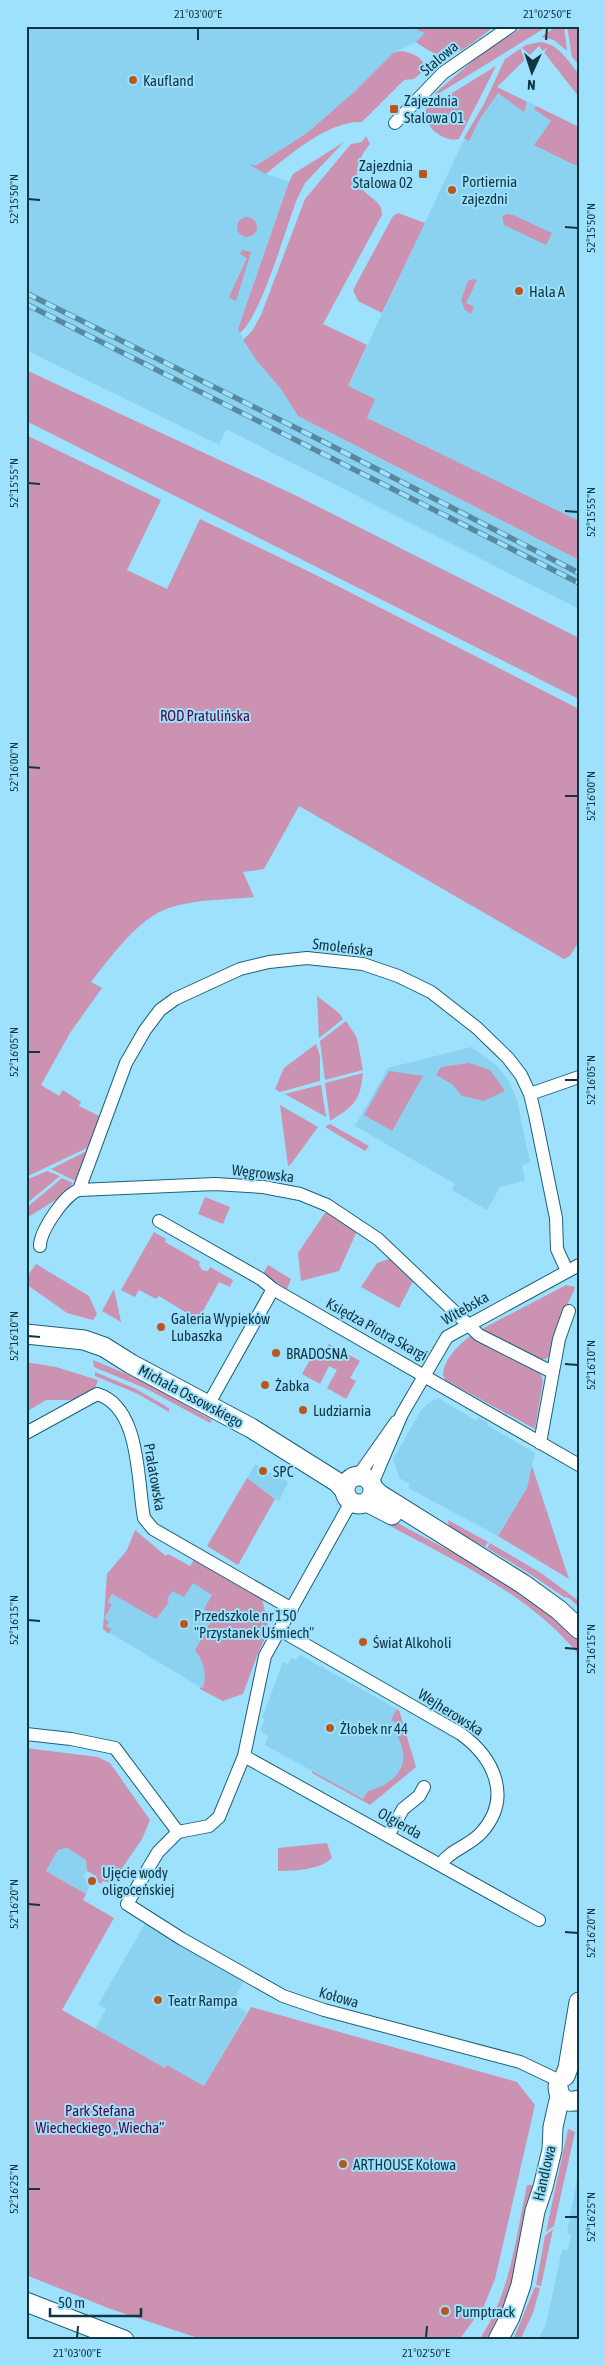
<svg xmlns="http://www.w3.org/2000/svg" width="605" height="2366" viewBox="0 0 605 2366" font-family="'Asap Condensed',sans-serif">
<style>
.built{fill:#8ad2f0}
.green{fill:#cb93b1}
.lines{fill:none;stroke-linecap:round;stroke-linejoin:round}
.street-casing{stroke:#1c6179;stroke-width:14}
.secondary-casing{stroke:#1c6179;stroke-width:21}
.street{stroke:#fff;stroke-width:12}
.secondary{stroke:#fff;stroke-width:19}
.rail-casing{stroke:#578a9e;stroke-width:5.5}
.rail{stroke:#9ee1fc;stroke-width:4;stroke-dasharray:11;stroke-linecap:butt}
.ticks{fill:none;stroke:#113643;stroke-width:2}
.poi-dot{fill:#ba5721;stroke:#9ee1fc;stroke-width:2}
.labels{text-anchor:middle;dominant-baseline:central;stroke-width:4;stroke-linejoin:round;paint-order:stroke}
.street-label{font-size:15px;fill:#113643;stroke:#9ee1fc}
.poi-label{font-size:15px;fill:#113643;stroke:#9ee1fc;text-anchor:start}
.park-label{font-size:15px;fill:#55063c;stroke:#9ee1fc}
.neatline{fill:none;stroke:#113643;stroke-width:2}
.ticks-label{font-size:12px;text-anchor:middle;fill:#113643}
</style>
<rect width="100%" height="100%" fill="#9ee1fc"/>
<path class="built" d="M26,26H404L426,33L416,42L393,53L353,93L307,133L257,165H251L266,174L289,182L238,329L247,347L281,389L298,416L579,560V609L226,429L219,445L26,350Z
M497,87L579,127V528L337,410L469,129Z
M471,1047L495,1064L509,1081L517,1100L530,1162L522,1166L525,1181L500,1187L487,1210L452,1190L455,1184L355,1126L388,1068Z
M438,1398L476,1421L479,1417L488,1423L487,1425L535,1453L527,1488L498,1536L408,1488L410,1484L399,1478L393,1459L420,1412L427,1404Z
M255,1464L288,1482L279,1501L247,1478Z
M155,1550L262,1612L215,1696L115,1636L109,1632L106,1626L104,1618L112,1605L108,1602L114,1591Z
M300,1655L397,1709L391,1720L400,1725L396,1732L402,1742L404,1757L401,1769L393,1780L382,1788L368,1791L363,1799L265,1745L268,1736L260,1731L265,1719L262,1718L283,1662L288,1664L291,1658L296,1660Z
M67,1848L86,1860L88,1869L83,1877L91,1882L86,1894L46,1871L58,1850Z
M145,1924L244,1981L232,2003L247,2012L204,2086L167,2065L165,2068L95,2029L106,2009L98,2005Z
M578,2173L579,2340H538L546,2324L562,2250H568L571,2236L567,2233Z"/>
<path class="green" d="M422,26H495C480,36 455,62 436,54C429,51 422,46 416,42L425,33L417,30Z
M525,26H548L438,94H434L481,54Z
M557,26H564L567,51L554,40L541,37Z
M567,26H575L579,32V65L572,57Z
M540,42C558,43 568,61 579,74V97L539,46L497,87L527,102L524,112L498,93L481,117L469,141L464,138L484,104L505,59L526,45Z
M401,51C413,53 422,56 426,69L414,79L404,80L362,122C330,120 290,154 266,174L250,165H257L307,133L353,93L393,53Z
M496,66L459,139C445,143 421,126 426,109Z
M536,106L579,127V167L534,145L551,121L534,109Z
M366,136L370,144C359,157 350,176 364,191C372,200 382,201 382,215L323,324L367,345L348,386L375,399L367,418L579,521V560L298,416L281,389L257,361L243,340L252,331L261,315L305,199L351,144L362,142Z
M344,142L305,183L297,199C285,230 262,314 240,333L238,329L289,182L293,174Z
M398,213L425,223L382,313L358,301L353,290L393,216Z
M507,214L513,215L552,233L546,245L504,225L502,216Z
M237 227a10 10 0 1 1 20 0a10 10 0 1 1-20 0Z
M242,250L251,252L236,301L229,297L247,258L240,254Z
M473,279L477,280L466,303L474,307L471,314L465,310L461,300L468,281Z
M26,370L299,497L579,638V699L26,421Z
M26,435L161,500L127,570L167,589L200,519L316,575L579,709V941L570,956L564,959L299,806L264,869L243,872L254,897C226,900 195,899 169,908C138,918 111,957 91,982L102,988L70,1033L41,1085L59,1096L63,1090L81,1102L79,1106L101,1117L89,1147L26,1177Z
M317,996L339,1013L343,1019L319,1038Z
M346,1021L357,1038L363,1070L325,1080L320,1041Z
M316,1044L320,1056V1081L280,1092L275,1089L284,1068Z
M469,1063L490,1070L505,1091L484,1101L462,1096L452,1084L436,1075L441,1067Z
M389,1071L423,1076L392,1131L364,1115Z
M363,1073C360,1102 354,1106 330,1121L325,1083Z
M321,1085L326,1117L285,1094L320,1085Z
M280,1105L318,1127L291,1164L288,1166Z
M330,1124L369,1146L365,1151L325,1127Z
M91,1149L75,1181L51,1169Z
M47,1171L60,1176L26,1204V1180Z
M62,1178L73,1183L60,1197L30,1216L26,1213V1208Z
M205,1197L230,1207L223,1224L198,1214Z
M325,1213H331L357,1231L339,1271L301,1281L298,1253Z
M154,1232L166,1239L165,1242L200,1262L199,1265L202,1270L208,1271L210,1267L233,1280L230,1287L219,1282L198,1320L159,1296L156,1299L139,1290L135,1297L121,1290Z
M392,1258L414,1279L399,1308L361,1287L377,1263Z
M36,1264L89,1296L97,1314L93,1320L67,1313L26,1284V1278Z
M268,1265L291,1279L287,1289L263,1274Z
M566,1285L575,1287L574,1291L562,1314L550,1356L545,1359H538L482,1329Z
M114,1289L121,1322L102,1311Z
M474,1333L540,1373L543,1381L535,1429L445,1380L443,1375C444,1357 461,1343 474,1333Z
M329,1344L360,1361L350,1378L356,1381L346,1399L327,1388L337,1370L329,1366L320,1384L302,1374L312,1356L320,1360Z
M93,1360L143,1381L212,1420L210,1423L147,1389L94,1367Z
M26,1362L56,1367L98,1380L94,1392L71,1400H46L26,1412Z
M95,1372L136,1389L169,1408V1412L138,1394L95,1376Z
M532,1466L569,1579L498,1536L527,1488Z
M247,1478L275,1499L238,1565L207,1546Z
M387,1519C396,1521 406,1528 414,1532C463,1558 545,1597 579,1641V1655C530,1594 452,1560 385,1523Z
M448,1520L488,1542L485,1547L449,1527Z
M135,1530L166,1556L168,1554L190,1566L195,1558L262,1598L269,1630L258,1653L243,1694L223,1701L200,1689V1687L203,1688C207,1673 204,1662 195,1650L204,1635L202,1634L216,1616L204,1609L212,1595L193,1583L184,1597L172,1591L167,1600L169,1602L156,1619L112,1594L108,1602L112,1605L104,1618L109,1622L106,1626L111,1629L109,1634L103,1629L107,1574L127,1550Z
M490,1543L541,1573L579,1601V1607L569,1598L564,1597L527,1572L487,1548Z
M397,1709L399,1710L416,1767L370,1805L312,1773V1771L363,1799L368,1791C399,1783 414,1761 395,1732L400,1725L391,1720Z
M26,1748L98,1757L110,1763L150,1820L142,1839L112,1883L103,1881L101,1884L94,1880L96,1876L87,1871L86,1860L67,1848L58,1850L46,1871L86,1894L83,1900L114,1918L62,2010L165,2068L167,2065L204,2086L251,2007L517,2082L535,2105L495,2279L484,2306L459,2340H204L108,2308L26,2275Z
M327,1843L332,1858C317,1871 297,1870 278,1871V1848Z
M568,2129L575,2132L554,2226L546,2232Z
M527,2185H534L516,2278L491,2340H479C510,2295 516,2237 527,2185Z
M553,2229L541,2286L536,2285L545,2236Z
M535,2287L540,2288L533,2313L520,2340H513Z"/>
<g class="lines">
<g class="street-casing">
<path id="street" d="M395,123L443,73L511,26
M530,1094L579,1077
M79,1190L126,1063L145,1030L160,1010L175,999L240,969L269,962L307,958L363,964L398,976L431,992L477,1028L508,1058L521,1075L530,1094L535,1115L556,1218L557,1249L567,1271
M159,1221L261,1279L273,1289L579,1465
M40,1246C40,1231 65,1194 79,1190L215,1184L263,1187L300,1194L327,1205L378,1239L479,1335L552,1372
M208,1405L273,1289
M26,1433L97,1394C141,1407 137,1481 144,1518L153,1529L292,1609
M540,1443L559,1339L569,1311
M358,1476L396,1422
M372,1484L402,1414L447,1337L579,1265
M351,1502L265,1656L244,1756L219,1817L209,1826L178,1832L158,1852L127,1904L182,1939L283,1996L324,2010L520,2062L560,2081
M280,1630L461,1734C494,1758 513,1798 481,1833C469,1846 450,1850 441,1864
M26,1734L71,1739L115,1748L178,1832
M244,1756L539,1920
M389,1834L403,1809L419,1796L424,1787"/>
</g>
<g class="secondary-casing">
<path id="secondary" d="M26,1334L84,1340L104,1347L131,1364L251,1428L337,1482L345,1491
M345 1490a14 14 0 1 1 28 0a14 14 0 1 1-28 0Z
M373,1488L379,1494L523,1584L559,1610L579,1629
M367,1502L392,1515
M565,2076L568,2068L579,2002
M558,2086C558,2098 567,2104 579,2100
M26,2302L124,2340
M498,2340L510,2317L521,2285L535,2211L543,2187L552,2150L553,2127L560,2096"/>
</g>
<use href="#street" class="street"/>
<use href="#secondary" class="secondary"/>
<g class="rail-casing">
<path id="rail" d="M26,293L324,442L579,573
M26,304L579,583"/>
</g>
<use href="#rail" class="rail"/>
</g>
<path class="ticks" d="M198,40V28M546,40L547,28M28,199L40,200M565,227L578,228M28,483L40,484M565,511L578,512M28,767L40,768M565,796H578M28,1052H40M565,1080H578M28,1336L40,1337M565,1364L578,1365M28,1620L40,1621M565,1648L578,1649M28,1904L40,1905M565,1932L578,1933M28,2189H40M565,2217H578M77,2338L78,2326M426,2338L427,2326"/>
<g class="poi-dot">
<circle cx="133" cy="80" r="5"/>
<rect x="389" y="104" width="10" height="10" rx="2.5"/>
<rect x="418" y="169" width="10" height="10" rx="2.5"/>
<circle cx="452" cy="190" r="5"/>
<circle cx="519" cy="291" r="5"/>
<circle cx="161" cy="1327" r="5"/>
<circle cx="276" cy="1353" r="5"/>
<circle cx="265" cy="1385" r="5"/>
<circle cx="303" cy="1410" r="5"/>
<circle cx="263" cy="1471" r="5"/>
<circle cx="184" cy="1624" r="5"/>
<circle cx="363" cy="1642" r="5"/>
<circle cx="330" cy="1728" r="5"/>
<circle cx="92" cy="1881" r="5"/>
<circle cx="158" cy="2000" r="5"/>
<circle cx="343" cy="2164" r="5"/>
<circle cx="445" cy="2311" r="5"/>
</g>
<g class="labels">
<g class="street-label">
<text transform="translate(439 58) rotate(-40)">Stalowa</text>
<text transform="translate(343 947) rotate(7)">Smoleńska</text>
<text transform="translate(263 1173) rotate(7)">Węgrowska</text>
<text transform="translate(465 1308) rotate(-30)">Witebska</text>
<text transform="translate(377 1329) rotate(29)">Księdza Piotra Skargi</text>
<text transform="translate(191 1396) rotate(28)">Michała Ossowskiego</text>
<text transform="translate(155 1477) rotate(80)">Prałatowska</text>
<text transform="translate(451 1712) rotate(32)">Wejherowska</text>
<text transform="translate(400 1823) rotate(29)">Olgierda</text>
<text transform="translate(339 1997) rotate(16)">Kołowa</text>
<text transform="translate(544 2173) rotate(-77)">Handlowa</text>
</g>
<g class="poi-label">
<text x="143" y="80">Kaufland</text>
<text x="404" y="100">Zajezdnia<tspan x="404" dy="17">Stalowa 01</tspan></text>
<text x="413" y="165" text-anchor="end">Zajezdnia<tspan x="413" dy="17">Stalowa 02</tspan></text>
<text x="462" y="181">Portiernia<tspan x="462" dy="17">zajezdni</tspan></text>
<text x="529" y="291">Hala A</text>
<text x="171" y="1318">Galeria Wypieków<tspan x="171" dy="17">Lubaszka</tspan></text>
<text x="286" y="1353">BRADOSNA</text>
<text x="275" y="1385">Żabka</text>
<text x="313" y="1410">Ludziarnia</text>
<text x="273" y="1471">SPC</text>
<text x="194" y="1615">Przedszkole nr 150<tspan x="194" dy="17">"Przystanek Uśmiech"</tspan></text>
<text x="373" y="1642">Świat Alkoholi</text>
<text x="340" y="1728">Żłobek nr 44</text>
<text x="102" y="1872">Ujęcie wody<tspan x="102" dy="17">oligoceńskiej</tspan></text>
<text x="168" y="2000">Teatr Rampa</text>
<text x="353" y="2164">ARTHOUSE Kołowa</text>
<text x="455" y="2311">Pumptrack</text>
</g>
<g class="park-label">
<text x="205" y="715">ROD Pratulińska</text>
<text x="100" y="2110">Park Stefana<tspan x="100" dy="17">Wiecheckiego „Wiecha”</tspan></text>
</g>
</g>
<rect width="605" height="2366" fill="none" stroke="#9ee1fc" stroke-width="55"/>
<g transform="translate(532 72) rotate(183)" stroke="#9ee1fc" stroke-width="4" paint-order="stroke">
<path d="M0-4L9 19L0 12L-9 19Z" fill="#113643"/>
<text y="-8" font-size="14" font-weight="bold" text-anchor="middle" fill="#113643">N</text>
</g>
<path d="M50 2308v8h91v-8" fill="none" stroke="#113643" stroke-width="2.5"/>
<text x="58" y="2308" font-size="15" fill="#113643" stroke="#9ee1fc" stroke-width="4" paint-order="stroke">50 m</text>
<rect x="28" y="28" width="550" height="2310" class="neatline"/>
<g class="ticks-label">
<text x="198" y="18">21°03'00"E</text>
<text x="547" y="18">21°02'50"E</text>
<text transform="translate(14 199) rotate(-90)" y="4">52°15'50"N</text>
<text transform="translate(591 228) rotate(-90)" y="4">52°15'50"N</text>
<text transform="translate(14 483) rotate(-90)" y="4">52°15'55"N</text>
<text transform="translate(591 512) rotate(-90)" y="4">52°15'55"N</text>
<text transform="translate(14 767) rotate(-90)" y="4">52°16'00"N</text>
<text transform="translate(591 796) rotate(-90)" y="4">52°16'00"N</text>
<text transform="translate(14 1052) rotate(-90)" y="4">52°16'05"N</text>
<text transform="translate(591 1080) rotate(-90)" y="4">52°16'05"N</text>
<text transform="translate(14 1336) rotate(-90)" y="4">52°16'10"N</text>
<text transform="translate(591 1365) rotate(-90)" y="4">52°16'10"N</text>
<text transform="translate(14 1620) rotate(-90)" y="4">52°16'15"N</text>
<text transform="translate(591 1649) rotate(-90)" y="4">52°16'15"N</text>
<text transform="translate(14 1904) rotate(-90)" y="4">52°16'20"N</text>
<text transform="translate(591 1933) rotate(-90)" y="4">52°16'20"N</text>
<text transform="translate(14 2189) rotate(-90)" y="4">52°16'25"N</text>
<text transform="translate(591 2217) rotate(-90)" y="4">52°16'25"N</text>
<text x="77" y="2357">21°03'00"E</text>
<text x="426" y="2357">21°02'50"E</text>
</g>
</svg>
